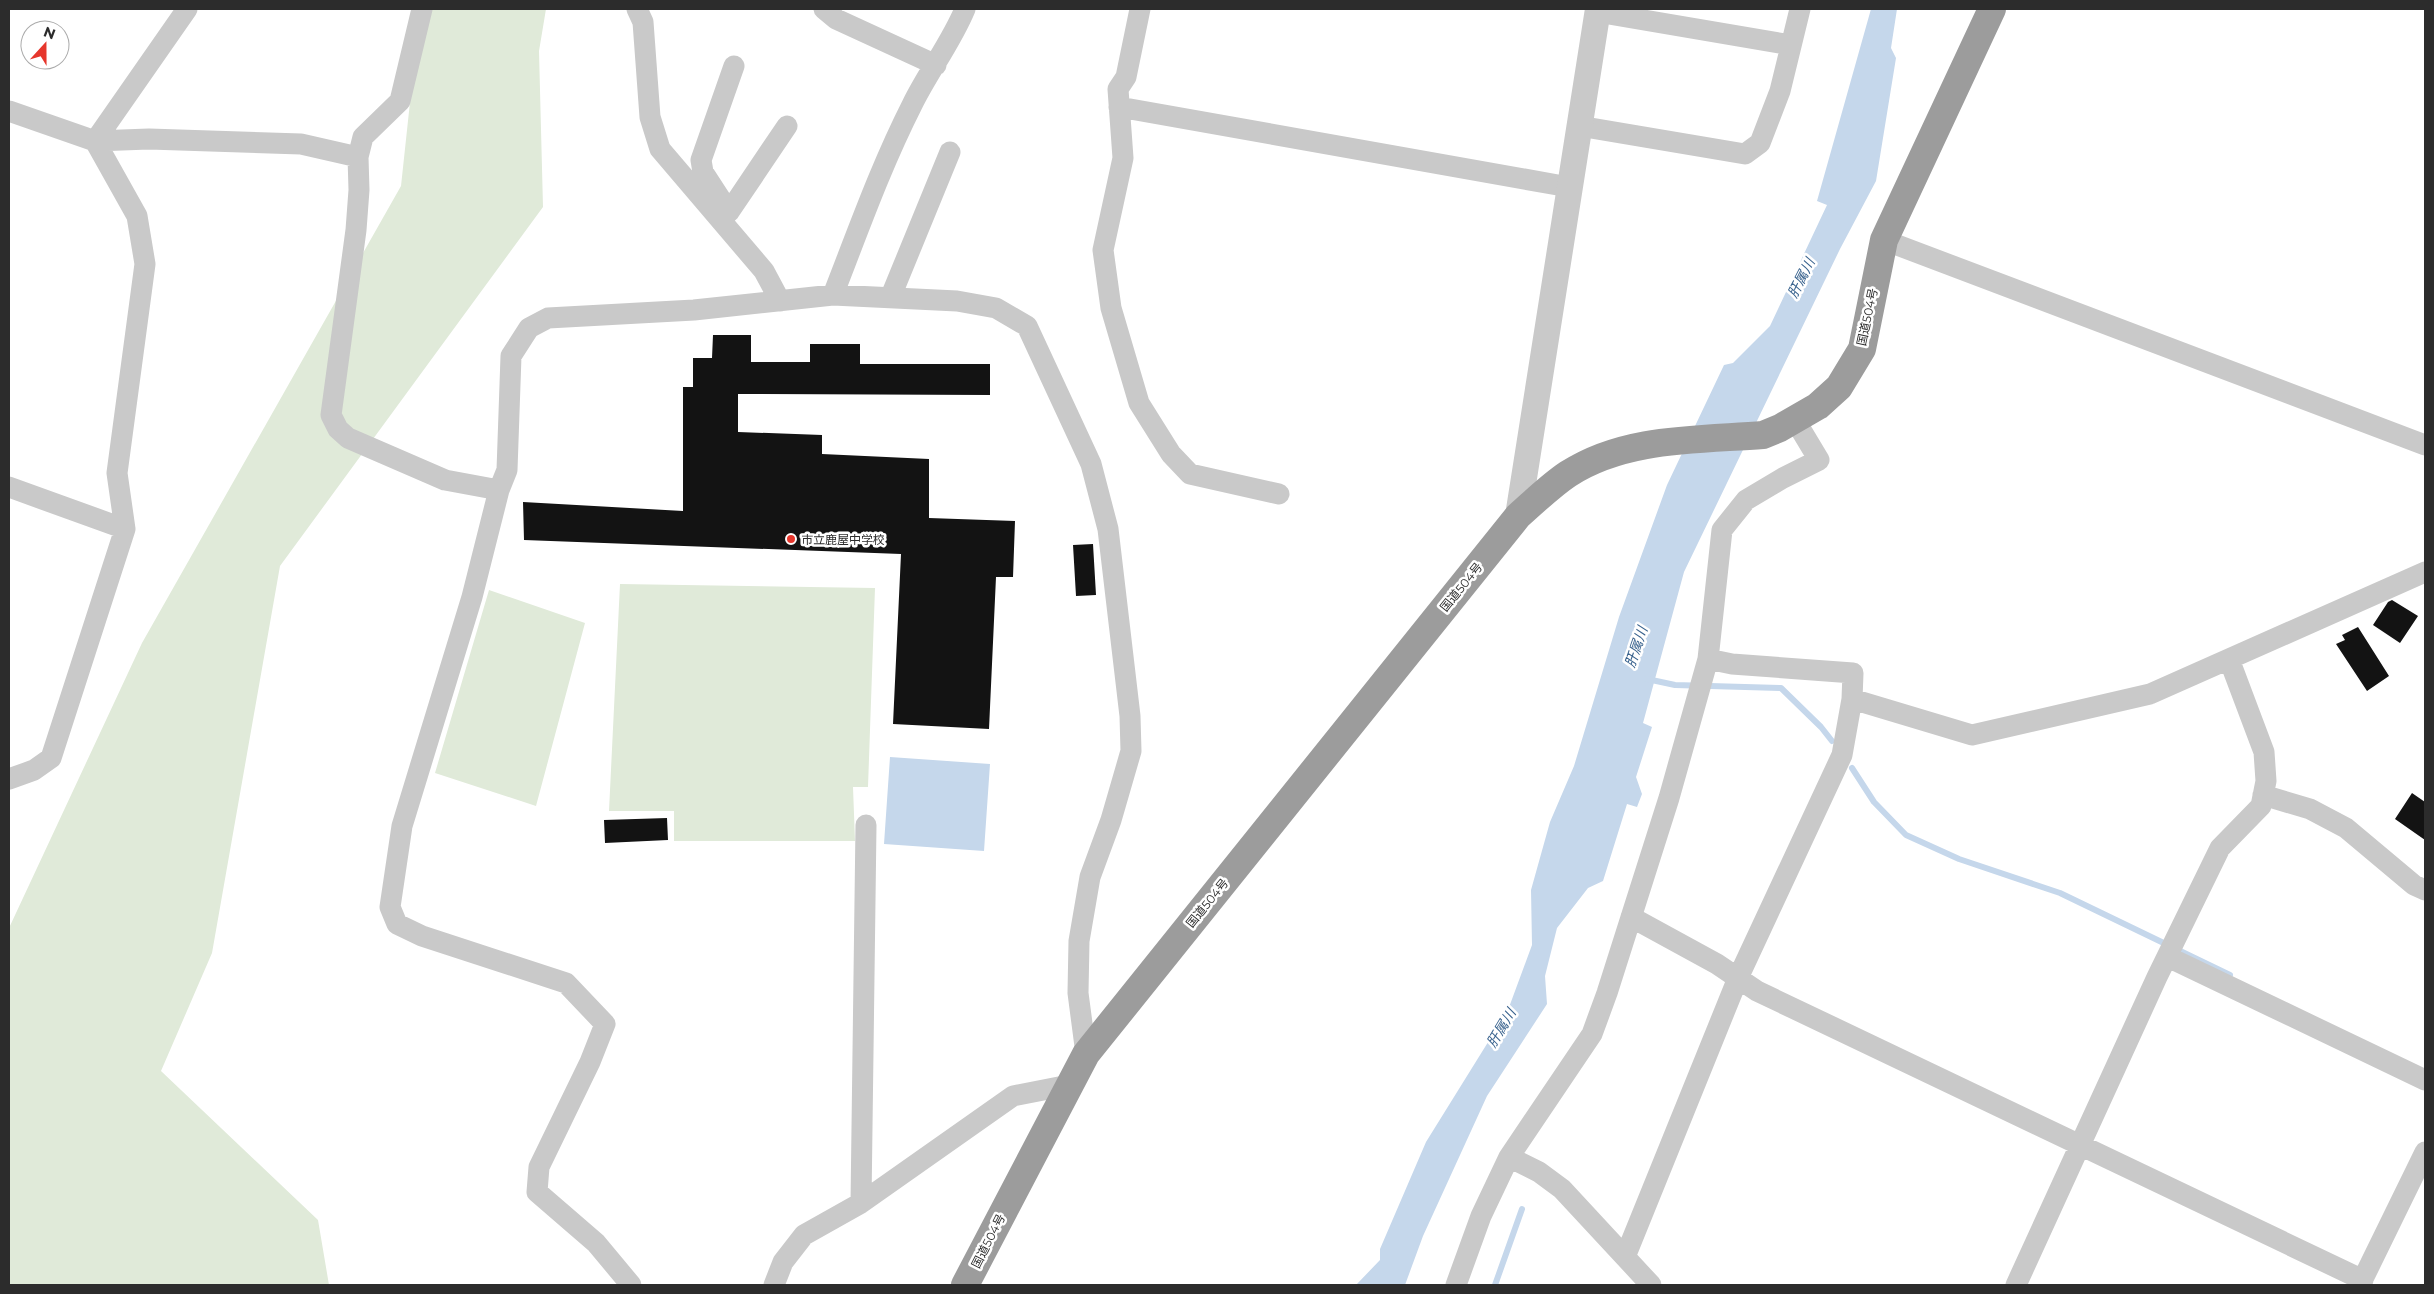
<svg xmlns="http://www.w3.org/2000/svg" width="2434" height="1294" viewBox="0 0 2434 1294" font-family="Montserrat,'Noto Sans JP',sans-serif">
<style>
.green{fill:#e0ead9}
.water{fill:#c5d7eb}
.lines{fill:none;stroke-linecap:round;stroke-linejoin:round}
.stream{stroke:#c5d7eb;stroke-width:6}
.building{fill:#131313}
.minor{stroke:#c9c9c9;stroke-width:21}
.tertiary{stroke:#c9c9c9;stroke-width:26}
.trunk{stroke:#9c9c9c;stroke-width:28}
.poi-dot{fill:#e6362c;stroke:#fff;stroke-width:2}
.labels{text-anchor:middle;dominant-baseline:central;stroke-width:5;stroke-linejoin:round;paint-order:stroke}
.street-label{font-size:12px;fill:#2c2c2c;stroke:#fff}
.poi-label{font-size:12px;fill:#2c2c2c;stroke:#fff;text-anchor:start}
.water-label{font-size:14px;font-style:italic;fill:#3a638e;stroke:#fff}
</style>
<rect width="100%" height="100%" fill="#fff"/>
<path class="green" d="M420,9H546L539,51L543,207L280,566L212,953L161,1071L318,1220L329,1285H9V928L142,643L401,186Z
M620,584L875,588L868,787H853L855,841H674V811H609Z
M489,590L585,623L536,806L435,773Z"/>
<path class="water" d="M1871,9H1897L1891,48L1896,58L1876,181L1840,249L1684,572L1643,723L1652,727L1636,777L1642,794L1637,807L1627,804L1603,881L1588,888L1557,928L1545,976L1547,1004L1487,1096L1423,1236L1405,1285H1356L1380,1260V1249L1426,1142L1508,1010L1532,945L1531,890L1550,822L1574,766L1619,617L1667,485L1724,365L1733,363L1770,326L1827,205L1817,201Z
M890,757L990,764L984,851L884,844Z"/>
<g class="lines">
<path class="stream" d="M1647,679L1675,685L1781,688L1821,727L1832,741
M1852,768L1874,802L1906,835L1959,859L2060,893L2230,975
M1495,1285L1522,1209"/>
</g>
<path class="building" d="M713,335H751V362H810V344H860V364H990V395L738,394V432L822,435V454L929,459V518L1015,521L1013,577H996L989,729L893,724L901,554L524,540L523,502L683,511V387H693V358H712Z
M1093,544L1096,595L1076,596L1073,545Z
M2392,600L2418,616L2400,643L2373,625L2388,602Z
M2358,627L2389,676L2367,691L2336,644L2345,640L2342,635Z
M2412,793L2425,802V840L2395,819Z
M667,818L668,840L605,843L604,820Z"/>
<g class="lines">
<path class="minor" d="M422,9L400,101L363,137L358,157L359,190L356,230L331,415L338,429L348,438L445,480L499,490
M637,9L643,22L650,117L660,149L764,271L780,301
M824,9L836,19L936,65
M1140,9L1126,77L1118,89L1123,158L1103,250L1111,308L1139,403L1171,454L1190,474L1279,494
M1597,12L1791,45
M1119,107L1569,187
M9,111L95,141L149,139L301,144L358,157
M1579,126L1745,154L1760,143L1780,91L1800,9
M95,141L187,9
M729,212L703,172L701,160L734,66
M729,212L787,126
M1884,240L2425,445
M833,295C858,231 881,166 912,105C928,72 951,43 965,9
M891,296L950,152
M9,487L125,529
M1852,699L1972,735L2150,694L2425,572
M9,779L34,770L51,758L125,529L117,473L145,264L137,216L95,141
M2263,795L2310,809L2346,828L2414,885L2425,890
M1631,917L1717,964L1757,991L2363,1280
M2168,957L2425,1080
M1509,1157L1539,1172L1562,1189L1651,1285
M861,1203L866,825
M1625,1257L1738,978L1842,755L1852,699L1853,673L1732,664L1708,659
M631,1285L596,1243L537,1192L539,1167L590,1062L605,1024L566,983L422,936L397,924L390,907L402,826L472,597L499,490L507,470L511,356L529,328L548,318L694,310L833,295L957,301L996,308L1027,326L1091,464L1108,529L1130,716L1131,751L1111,820L1090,877L1079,941L1078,993L1086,1054
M774,1285L783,1262L804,1235L861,1203L1013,1096L1069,1085
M1456,1285L1481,1216L1509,1157L1592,1034L1607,993L1669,798L1708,659L1722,530L1746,500L1783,478L1819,460L1795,420
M2016,1285L2157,977L2220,848L2261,806L2266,781L2264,752L2229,659
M2360,1285L2425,1152"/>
<path class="tertiary" d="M1518,516L1598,9"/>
<path class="trunk" d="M965,1285L1086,1054L1518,516C1534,502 1550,486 1568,474C1625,437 1698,440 1763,435L1780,428L1818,406L1839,387L1862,349L1884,240L1992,9"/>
</g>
<circle class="poi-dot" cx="791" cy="539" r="5"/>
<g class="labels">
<g class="street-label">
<text transform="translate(1867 317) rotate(-78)">国道504号</text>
<text transform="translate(1461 587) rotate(-51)">国道504号</text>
<text transform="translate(1207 903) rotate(-51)">国道504号</text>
<text transform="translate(988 1241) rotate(-63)">国道504号</text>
</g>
<g class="poi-label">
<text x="801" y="539">市立鹿屋中学校</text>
</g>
<g class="water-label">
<text transform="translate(1801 278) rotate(-63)">肝属川</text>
<text transform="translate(1636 647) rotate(-71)">肝属川</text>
<text transform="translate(1501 1028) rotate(-59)">肝属川</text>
</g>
</g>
<rect width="2434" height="1294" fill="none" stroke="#2c2c2c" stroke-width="20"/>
<g transform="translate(45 45) rotate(21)"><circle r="24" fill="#ffffff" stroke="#ababab"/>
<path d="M0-4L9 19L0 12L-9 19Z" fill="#e6362c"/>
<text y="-8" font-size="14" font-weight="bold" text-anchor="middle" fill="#2c2c2c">N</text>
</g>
</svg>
